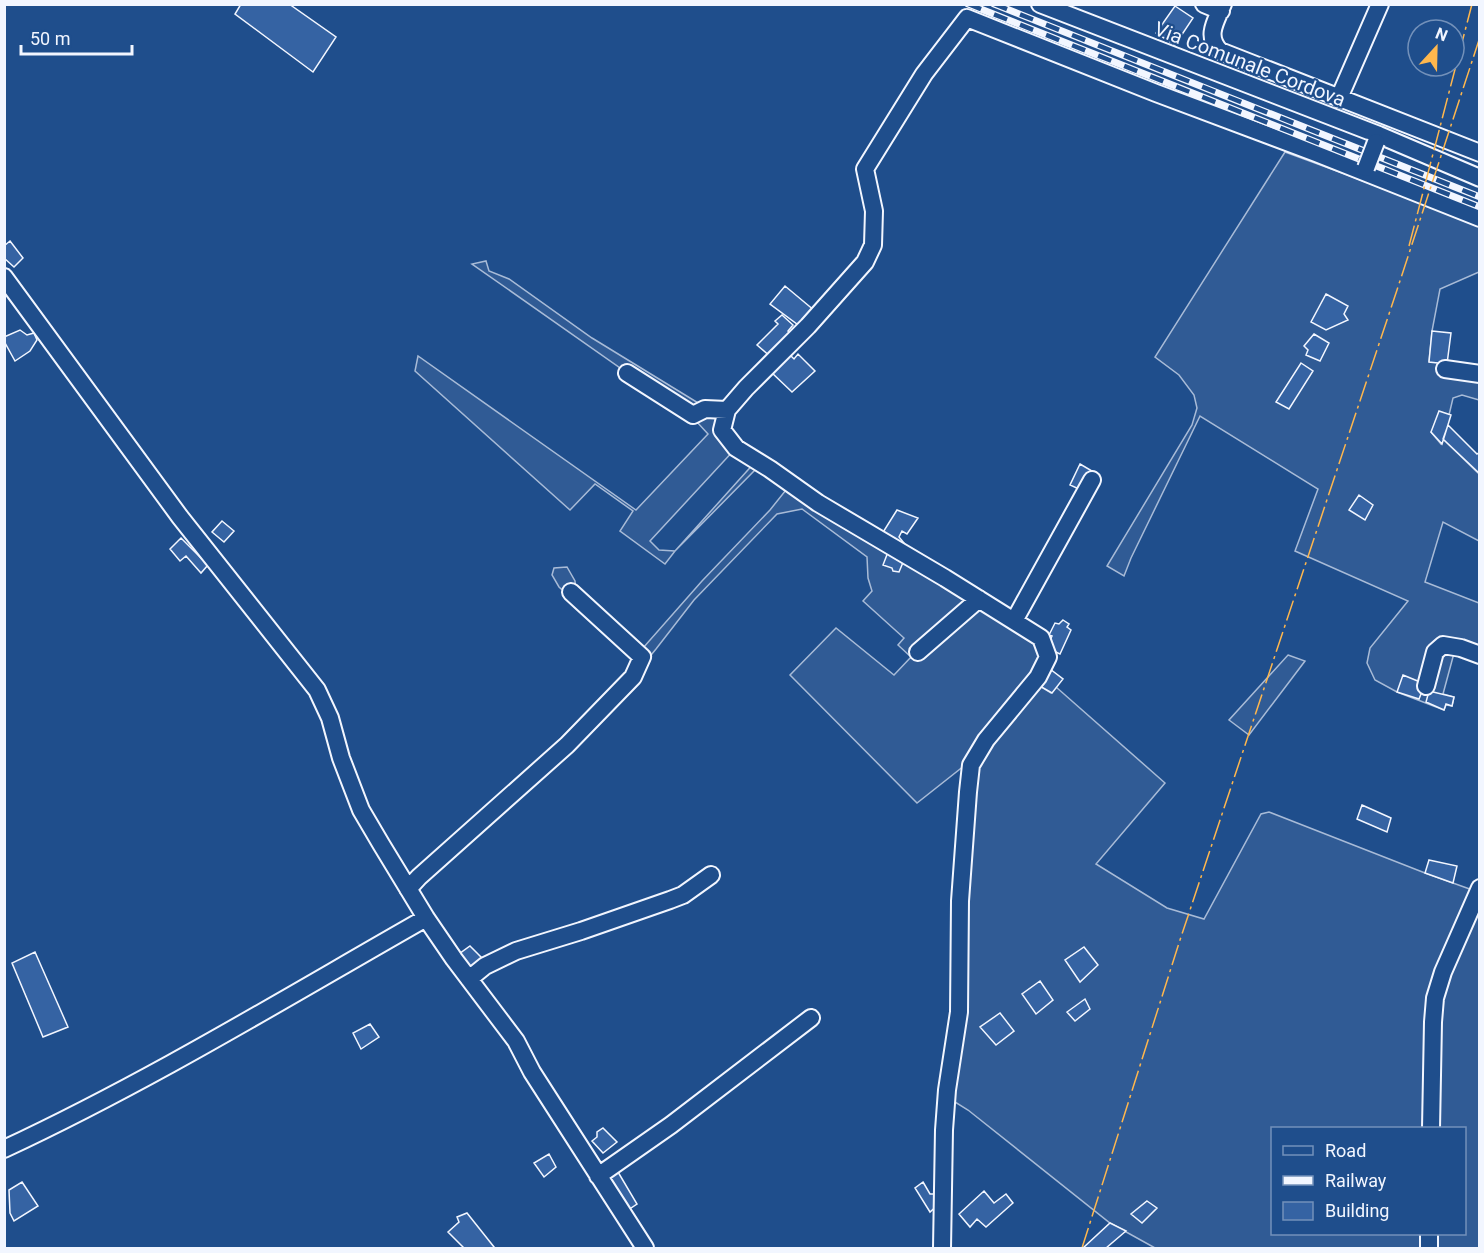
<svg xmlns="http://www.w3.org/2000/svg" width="1484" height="1253" viewBox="0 0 1484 1253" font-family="Roboto,sans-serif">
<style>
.built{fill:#305b95;stroke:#a8bbd7;stroke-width:1.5;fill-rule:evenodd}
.building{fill:#3563a3;stroke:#f2f6ff;stroke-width:1.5}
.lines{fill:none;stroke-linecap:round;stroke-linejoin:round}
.minor-casing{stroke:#f2f6ff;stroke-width:20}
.minor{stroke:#1f4e8c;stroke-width:16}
.rail-casing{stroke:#f2f6ff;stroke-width:7}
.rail{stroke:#1f4e8c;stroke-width:4.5;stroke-dasharray:14;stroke-linecap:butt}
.minor-bridge-casing{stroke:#f2f6ff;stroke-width:20;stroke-linecap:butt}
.minor-bridge{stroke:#1f4e8c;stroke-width:16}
.power{stroke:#ffb74d;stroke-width:1.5;stroke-dasharray:21 4.5 3 4.5;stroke-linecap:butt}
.labels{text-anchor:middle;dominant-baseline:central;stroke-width:4.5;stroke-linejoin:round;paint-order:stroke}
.street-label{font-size:20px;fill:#f2f6ff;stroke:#1f4e8c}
</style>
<rect width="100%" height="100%" fill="#1f4e8c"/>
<path class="built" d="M1285,152L1345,174L1479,226V272L1440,289L1432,331L1429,361L1479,369V400L1462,395L1453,398L1449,415L1431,432L1441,444L1443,439L1479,474V541L1443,522L1425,582L1479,603V650L1457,642L1443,694L1454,697L1452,706L1446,705L1444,710L1397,692L1375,680L1367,663L1370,648L1408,601L1295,551L1318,489L1200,416L1131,558L1124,576L1107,566L1192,425L1197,408L1194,395L1179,375L1155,357Z
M486,261L489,271L509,279L592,338L703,406L727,410L722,430L736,448L650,541L659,550L675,551L756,461L1041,638L1048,657L1035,683L1051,693L1056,687L1165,783L1096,864L1167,908L1204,919L1261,814L1269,812L1425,873L1478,892L1479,888V1248H1155L1110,1223L968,1110L947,1097L969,762L917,803L790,675L836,628L894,675L911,657L898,645L904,638L863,601L872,591L868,578L867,557L802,509L777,514L694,600L656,649L633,677L620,681L635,656L559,587L552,575L554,568L567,567L575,581L576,592L643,648L702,581L770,510L786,490L770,469H756L675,551L665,564L620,531L633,511L595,484L570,510L415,371L418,356L636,510L708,434L697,422L472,264ZM1272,1128H1464V1234H1272Z
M1288,655L1305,661L1249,735L1229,720Z"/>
<path class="building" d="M241,4H289L336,37L313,72L235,14Z
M1175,6L1193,18L1175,45L1156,33Z
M10,241L23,258L14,267L4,258V246Z
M785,286L815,311L801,327L770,304Z
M1326,294L1348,306L1344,314L1348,320L1326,330L1311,322Z
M782,315L793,325L788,331L792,337L772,358L757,345L778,324L775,321Z
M20,330L27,335L34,333L37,340L30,351L15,361L4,341V337Z
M1432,331L1451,333L1447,364L1429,362Z
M1314,334L1329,343L1320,361L1306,355L1308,350L1304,346Z
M789,354L794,359L798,354L815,371L792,392L771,372Z
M1301,363L1313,371L1289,409L1276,402Z
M1439,411L1451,415L1442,444L1431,432Z
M1448,425L1477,454L1480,452V474L1443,439Z
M1080,464L1092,471L1081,490L1070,485Z
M1359,495L1373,505L1365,520L1349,510Z
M897,510L918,518L907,534L902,531L899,537L904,543L900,550L880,537Z
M222,521L234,531L224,542L212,532Z
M181,538L208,565L201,573L186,556L180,561L170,549Z
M888,552L904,560L899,572L893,571L892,568L883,565Z
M1063,620L1069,624L1067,627L1071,630L1060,654L1047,648L1052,636L1049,635L1055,623L1059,624Z
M1050,669L1063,679L1052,693L1038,685Z
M1403,675L1425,684L1419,699L1397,692Z
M1429,691L1454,697L1452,706L1446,704L1444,710L1426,702Z
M1362,805L1391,818L1387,832L1357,819Z
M1429,860L1457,866L1453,883L1425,873Z
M470,946L484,960L473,971L459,954Z
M1084,947L1098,965L1080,982L1065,960Z
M35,952L68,1027L43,1037L12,963Z
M1040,981L1053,1000L1036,1014L1022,994Z
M1085,999L1090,1009L1075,1021L1067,1012Z
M1000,1013L1014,1031L996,1045L980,1027Z
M370,1024L379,1037L361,1049L353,1033Z
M603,1128L617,1142L603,1153L592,1141L597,1137V1132Z
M549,1154L556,1167L544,1177L534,1163Z
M618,1172L637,1204L628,1210L610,1177Z
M22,1182L38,1206L14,1221L10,1213L9,1190Z
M923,1182L930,1194H935L940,1203L930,1212L915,1188Z
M984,1191L994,1203L1006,1194L1013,1203L986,1227L977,1219L970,1227L959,1214Z
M1147,1201L1157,1208L1142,1223L1131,1214Z
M467,1213L494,1247L491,1248H464L448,1232L459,1222L457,1217Z
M1110,1223L1126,1231L1106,1248H1083Z"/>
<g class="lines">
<g class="minor-casing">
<path id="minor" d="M1040,4L1379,135L1480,178
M1204,4L1221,11
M1223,4C1216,21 1205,36 1220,51L1480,153
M1339,98L1380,4
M4,277L180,517L317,690L330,718L341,758L361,810L381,844L426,918L454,959L516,1041L532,1072L645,1248
M1445,369L1480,374
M627,373L693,415L705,409L727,410
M1014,621L1092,480
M918,652L979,599
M1426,686L1435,652L1443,645L1461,648L1480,655
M408,889L419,877L567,745L633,677L642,657L571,592
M469,979L485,966L516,951L581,931L670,900L683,895L711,875
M1431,1128L1433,1022L1435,998L1443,972L1480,888
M4,1149C150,1081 287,997 426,918
M598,1176L671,1125L811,1018
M1429,1234V1248
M942,1248L944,1130L947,1090L959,1012L960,901L968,792L971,765L986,740L1038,677L1048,657L1041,638L945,578L818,503L770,469L736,448L722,430L727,410L746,388L808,326L865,262L873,245L874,211L865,169L924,74L967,18L1156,93L1316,153L1480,218"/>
</g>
<use href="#minor" class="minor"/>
<g class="rail-casing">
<path id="rail" d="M968,4L1480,207
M994,4L1480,197"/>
</g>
<use href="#rail" class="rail"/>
<g class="minor-bridge-casing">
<path id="minor-bridge" d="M1366,168L1376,142"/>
</g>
<use href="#minor-bridge" class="minor-bridge"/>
<path class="power" d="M1409,246L1472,4
M1082,1248L1179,943L1397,290L1480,37"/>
</g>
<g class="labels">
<g class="street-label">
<text transform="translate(1250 64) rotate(21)">Via Comunale Cordova</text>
</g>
</g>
<rect width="1484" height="1253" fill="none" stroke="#f2f6ff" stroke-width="12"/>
<rect x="1271" y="1127" width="195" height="108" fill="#1f4e8c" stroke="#7391ba" stroke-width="1.5"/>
<rect x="1283" y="1146" width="30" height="9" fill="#1f4e8c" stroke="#7391ba" stroke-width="1.5"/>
<text x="1325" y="1157" font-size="18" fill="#f2f6ff">Road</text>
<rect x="1283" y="1176" width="30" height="9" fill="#f2f6ff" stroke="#7391ba" stroke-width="1.5"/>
<text x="1325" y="1187" font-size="18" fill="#f2f6ff">Railway</text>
<rect x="1283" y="1202" width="30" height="18" fill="#3563a3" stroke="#7391ba" stroke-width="1.5"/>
<text x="1325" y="1217" font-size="18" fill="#f2f6ff">Building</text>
<g transform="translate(1436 48) rotate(22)"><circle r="28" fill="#1f4e8c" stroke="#7391ba" stroke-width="1.5"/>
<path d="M0-4.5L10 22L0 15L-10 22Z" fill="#ffb74d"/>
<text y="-9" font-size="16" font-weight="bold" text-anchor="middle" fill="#f2f6ff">N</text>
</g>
<path d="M21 45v9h111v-9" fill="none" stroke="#f2f6ff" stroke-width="3"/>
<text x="30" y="45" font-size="18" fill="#f2f6ff" stroke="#1f4e8c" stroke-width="4.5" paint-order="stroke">50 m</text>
</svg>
